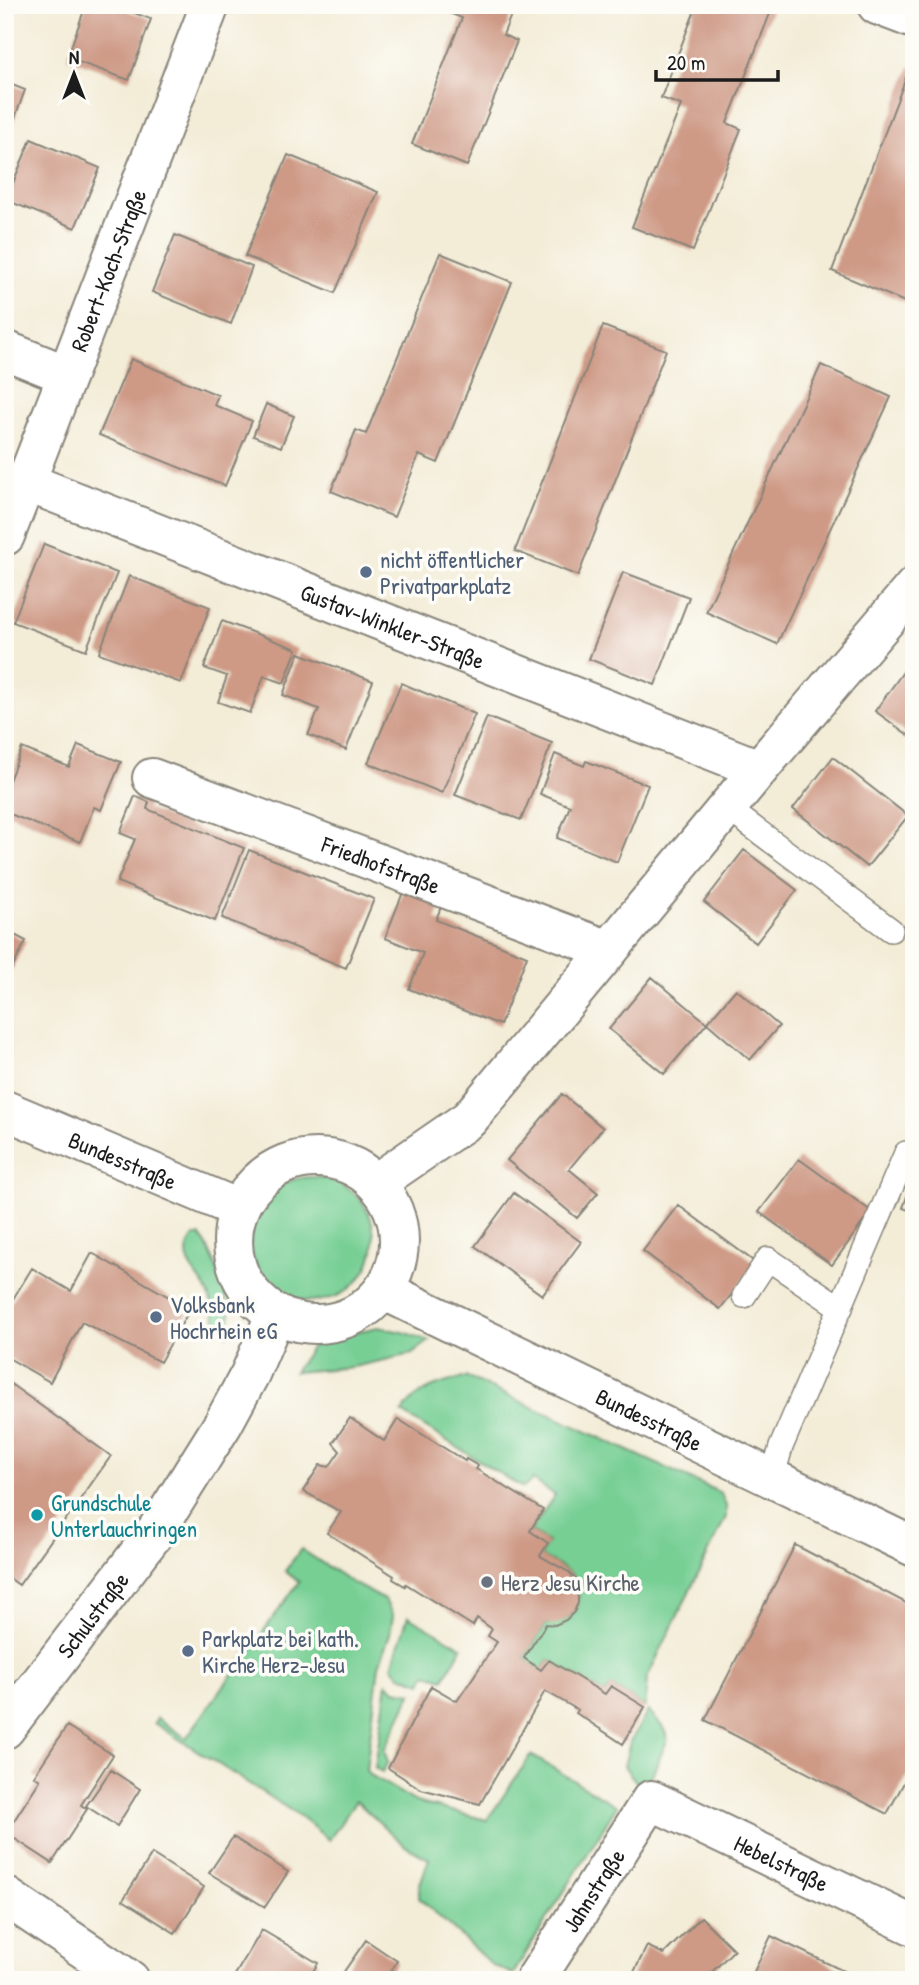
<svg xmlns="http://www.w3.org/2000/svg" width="919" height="1985" viewBox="0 0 919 1985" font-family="'Patrick Hand',sans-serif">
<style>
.green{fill:#77cf94;stroke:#4a7658;stroke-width:2}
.building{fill:#ce9985}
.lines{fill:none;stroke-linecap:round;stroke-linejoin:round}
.lane-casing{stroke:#88847a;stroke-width:26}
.street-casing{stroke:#88847a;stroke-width:42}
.secondary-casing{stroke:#88847a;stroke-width:42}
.lane{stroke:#fff;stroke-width:23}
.street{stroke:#fff;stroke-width:38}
.secondary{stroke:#fff;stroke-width:38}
.service-dot{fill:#5c6f8a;stroke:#fdfcf7;stroke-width:2.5}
.culture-dot{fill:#0f9aa8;stroke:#fdfcf7;stroke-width:2.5}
.worship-dot{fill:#6b7280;stroke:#fdfcf7;stroke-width:2.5}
.labels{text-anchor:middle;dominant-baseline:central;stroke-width:7;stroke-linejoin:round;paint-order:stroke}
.street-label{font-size:23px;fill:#1c1c1c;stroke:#fdfcf7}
.service-label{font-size:23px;fill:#4e5e75;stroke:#fdfcf7;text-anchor:start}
.culture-label{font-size:23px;fill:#0d838f;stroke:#fdfcf7;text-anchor:start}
.worship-label{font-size:23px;fill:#5b616d;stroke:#fdfcf7;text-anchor:start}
</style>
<rect width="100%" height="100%" fill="#fdfcf7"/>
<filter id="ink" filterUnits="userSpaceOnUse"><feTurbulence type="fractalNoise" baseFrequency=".0143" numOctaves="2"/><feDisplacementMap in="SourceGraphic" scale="14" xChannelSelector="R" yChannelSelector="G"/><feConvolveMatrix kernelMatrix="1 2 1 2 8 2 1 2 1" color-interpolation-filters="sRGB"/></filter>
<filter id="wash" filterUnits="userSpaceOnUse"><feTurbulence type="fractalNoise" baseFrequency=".00686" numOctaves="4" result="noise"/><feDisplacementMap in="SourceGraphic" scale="28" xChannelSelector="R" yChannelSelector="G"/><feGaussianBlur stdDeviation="1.57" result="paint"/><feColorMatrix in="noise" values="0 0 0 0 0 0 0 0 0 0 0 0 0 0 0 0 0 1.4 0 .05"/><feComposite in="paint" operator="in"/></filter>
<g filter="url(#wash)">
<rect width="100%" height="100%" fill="#f3ecd7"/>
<path class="green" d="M250 1239a62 62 0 1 1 124 0a62 62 0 1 1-124 0Z
M194,1236H200C213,1251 239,1318 228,1336C212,1324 215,1306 207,1291C202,1280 192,1273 189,1262C185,1252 188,1245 194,1236Z
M378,1327L407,1333L429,1341L412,1354L353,1367L294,1372L313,1345L332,1337Z
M467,1377L721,1493L726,1506V1517L647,1678L645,1707L611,1686L605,1694L549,1660L541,1670L524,1658L546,1624C552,1623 562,1622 568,1618C581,1609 582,1584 570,1573C562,1566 549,1561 540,1556L548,1542L530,1531L555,1495L533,1480L523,1488L402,1413C414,1390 444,1382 467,1377Z
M301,1549L354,1584L385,1600L393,1616L390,1634L379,1666L366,1770L369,1774L416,1802L487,1820L531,1755L617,1806L513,1974L492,1965L419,1898V1887L429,1859L405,1846L356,1801L329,1840L301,1817L154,1723L157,1718L186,1738L299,1582L285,1571Z
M408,1616L462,1647L444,1679L426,1674L422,1683L399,1675L392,1666Z
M387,1683L395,1690L412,1693L384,1750L388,1762L382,1772L375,1768Z
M648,1711C656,1720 667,1728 667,1741L652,1775L640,1787L624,1766L630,1742Z"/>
<g id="blocks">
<path class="building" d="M86,5H112L151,19L129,80L67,58Z
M452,5H515L503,35L517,41L467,166L412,144L462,18L449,13Z
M697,5H756L771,11L727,123L741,129L693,251L632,227L681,105L661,98Z
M910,67L914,68V306L832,271Z
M5,82L25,90L12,126L5,123Z
M31,139L100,168L75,228L6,200Z
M288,155L378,192L335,293L245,256Z
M175,235L252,267L231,324L152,292Z
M440,253L512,282L438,463L419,455L394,517L331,491L356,430L366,434Z
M603,326L666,350L578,576L515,551Z
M131,359L218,395L214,405L252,421L225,486L99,435Z
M821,365L891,397L777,644L706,612Z
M266,404L294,416L281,447L253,436Z
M44,544L117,573L86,650L13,622Z
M623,572L689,597L655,685L589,659Z
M129,576L210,607L181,683L99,653Z
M222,621L297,649L284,683L264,676L250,713L218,702L227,676L204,668Z
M299,653L373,681L346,750L308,735L319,709L283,695Z
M911,661L914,663V739L875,711Z
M401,683L475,714L442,793L368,763Z
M487,717L552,743L521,820L455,795Z
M78,745L121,762L101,810L94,807L80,842L5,812V790L22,748L69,767Z
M555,754L584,766L586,761L648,785L617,862L557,838L570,806L540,794Z
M833,757L908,816L867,867L793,809Z
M135,796L149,802L147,809L244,848L215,921L117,882L135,839L120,833Z
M249,850L374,899L346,968L222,918Z
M744,850L797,890L756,943L704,902Z
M404,890L442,904L436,920L527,956L500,1025L409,989L423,953L385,938Z
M914,927V945L905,937Z
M5,930L26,941L5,983Z
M652,977L707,1023L664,1074L609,1029Z
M736,989L779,1026L750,1060L707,1023Z
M562,1094L603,1128L569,1169L598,1193L577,1218L507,1160Z
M799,1159L871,1211L832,1265L759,1212Z
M913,1179H914V1212L903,1208Z
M514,1193L581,1242L542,1295L475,1246Z
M678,1205L756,1263L720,1309L643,1251Z
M92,1253L190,1309L160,1362L82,1322L50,1382L5,1356V1312L32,1268L71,1291Z
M5,1380L111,1456L19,1585L5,1575Z
M350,1418L384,1441L398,1419L465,1461L466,1459L478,1466L476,1469L543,1510L530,1531L548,1543L540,1556L569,1572L576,1580L578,1590V1603L574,1612L566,1620L555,1625L546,1624L524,1658L541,1670L549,1660L605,1694L611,1686L645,1707L623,1744L576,1713L578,1710L545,1691L480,1804L421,1789L388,1768L431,1686L457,1701L497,1642L488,1636L492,1629L477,1618L473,1626L406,1584L405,1586L393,1579L394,1576L327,1533L341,1512L303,1491L320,1465L329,1467L340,1451L333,1443Z
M795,1545L914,1607V1764L887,1814L705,1720Z
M67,1726L113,1755L81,1805L87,1809L52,1863L6,1833L40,1780L34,1776Z
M111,1770L140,1789L117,1826L86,1806Z
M233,1837L288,1872L265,1907L209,1873Z
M152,1854L204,1887L175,1933L123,1900Z
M701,1917L734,1950L704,1980H630L647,1946L664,1954Z
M262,1930L318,1963L308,1980H243L235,1975Z
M771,1936L858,1978L857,1980H750Z
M366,1940L397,1961L385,1980H353L343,1973Z"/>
</g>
</g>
<g filter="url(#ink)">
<use href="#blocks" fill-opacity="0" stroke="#88847a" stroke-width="2"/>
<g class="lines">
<g class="lane-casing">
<path id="lane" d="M727,808L891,930
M744,1296L768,1259L841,1308
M772,1479L781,1447L906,1153"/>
</g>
<g class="street-casing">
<g id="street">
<path d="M877,5L914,19"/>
<path d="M5,350L67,375"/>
<path id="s1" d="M26,482L759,769"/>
<path id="s2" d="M5,536L210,5"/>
<path id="s3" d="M152,778L609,950"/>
<path d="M376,1183L469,1119L759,769L914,587"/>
<path id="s4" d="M5,1729L156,1531L223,1424L250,1374L276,1313"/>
<path d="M5,1896L130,1980"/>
<path id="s5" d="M535,1980L651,1800L914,1926"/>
</g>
</g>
<g class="secondary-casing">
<g id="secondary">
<path id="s6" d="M5,1110L239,1209"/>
<circle cx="316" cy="1241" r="83"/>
<path id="s7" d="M383,1290L914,1547"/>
</g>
</g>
<use href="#lane" class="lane"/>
<use href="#street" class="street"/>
<use href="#secondary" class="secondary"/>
</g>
</g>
<g class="service-dot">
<circle cx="366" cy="572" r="7"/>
<circle cx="156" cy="1317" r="7"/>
<circle cx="188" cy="1651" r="7"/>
</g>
<circle class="culture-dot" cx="37" cy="1515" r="7"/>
<circle class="worship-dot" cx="487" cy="1582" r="7"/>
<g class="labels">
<g class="street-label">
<text stroke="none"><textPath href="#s2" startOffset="285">Robert-Koch-Straße</textPath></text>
<text stroke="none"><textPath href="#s1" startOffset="394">Gustav-Winkler-Straße</textPath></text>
<text stroke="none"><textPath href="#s3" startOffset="245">Friedhofstraße</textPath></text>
<text stroke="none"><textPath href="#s6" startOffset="128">Bundesstraße</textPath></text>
<text stroke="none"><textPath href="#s7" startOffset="296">Bundesstraße</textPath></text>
<text stroke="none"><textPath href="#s4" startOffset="144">Schulstraße</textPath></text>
<text stroke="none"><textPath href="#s5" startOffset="359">Hebelstraße</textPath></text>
<text stroke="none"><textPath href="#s5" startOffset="107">Jahnstraße</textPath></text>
</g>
<g class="service-label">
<text x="380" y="559">nicht öffentlicher<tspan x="380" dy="26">Privatparkplatz</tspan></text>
<text x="170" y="1304">Volksbank<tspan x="170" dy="26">Hochrhein eG</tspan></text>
<text x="202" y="1638">Parkplatz bei kath.<tspan x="202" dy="26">Kirche Herz-Jesu</tspan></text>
</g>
<g class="culture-label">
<text x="51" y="1502">Grundschule<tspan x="51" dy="26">Unterlauchringen</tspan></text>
</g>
<g class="worship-label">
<text x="501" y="1582">Herz Jesu Kirche</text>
</g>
</g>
<rect width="919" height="1985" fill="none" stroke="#fdfcf7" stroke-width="28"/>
<g transform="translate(74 74)" stroke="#fdfcf7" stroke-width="5" paint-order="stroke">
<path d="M0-5L12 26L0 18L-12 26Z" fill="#1c1c1c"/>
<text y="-10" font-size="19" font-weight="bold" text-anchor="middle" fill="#1c1c1c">N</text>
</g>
<path d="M656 70v10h122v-10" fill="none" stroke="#1c1c1c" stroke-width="3.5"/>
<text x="667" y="70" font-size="21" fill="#1c1c1c" stroke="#fdfcf7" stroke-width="5" paint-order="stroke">20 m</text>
</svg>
